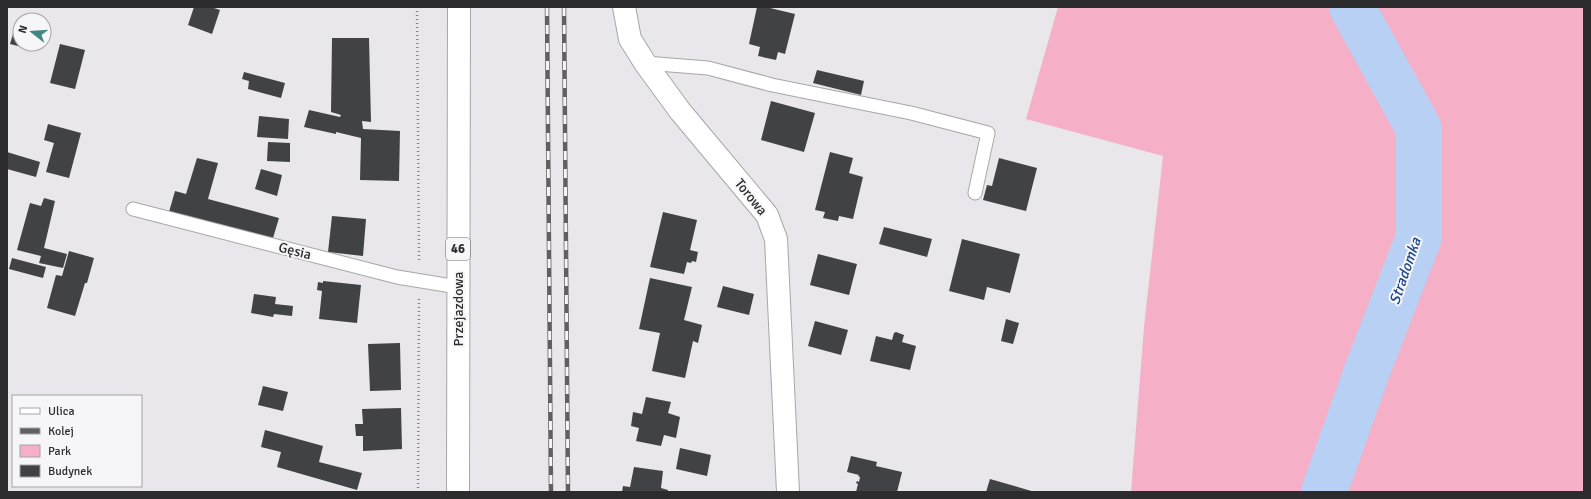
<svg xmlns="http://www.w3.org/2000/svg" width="1591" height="499" viewBox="0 0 1591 499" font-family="Signika,sans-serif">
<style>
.green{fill:#f5afc7}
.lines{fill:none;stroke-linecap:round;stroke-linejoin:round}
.river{stroke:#b9d0f5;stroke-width:46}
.building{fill:#414245}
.service-casing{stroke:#a7a6a9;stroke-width:15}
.minor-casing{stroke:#a7a6a9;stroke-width:24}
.primary-casing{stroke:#a7a6a9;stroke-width:24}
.path{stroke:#868588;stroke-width:2.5;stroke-dasharray:1 3;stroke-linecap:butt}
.service{stroke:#fff;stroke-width:13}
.minor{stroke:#fff;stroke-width:22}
.primary{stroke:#fff;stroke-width:22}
.rail-casing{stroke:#605f61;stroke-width:4.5}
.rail{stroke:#f6f5f8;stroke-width:3;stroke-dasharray:9;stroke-linecap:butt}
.labels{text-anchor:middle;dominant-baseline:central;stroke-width:4;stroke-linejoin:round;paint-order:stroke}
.shield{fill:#f6f5f8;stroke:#69686a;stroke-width:1}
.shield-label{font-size:13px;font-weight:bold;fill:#2c2b2d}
.street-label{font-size:14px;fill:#2c2b2d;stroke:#f6f5f8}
.water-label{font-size:15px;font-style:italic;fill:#1b468b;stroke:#f6f5f8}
</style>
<rect width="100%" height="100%" fill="#e9e7eb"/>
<path class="green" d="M1058,7H1584V492H1131L1144,327L1163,156L1026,119Z"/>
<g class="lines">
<path class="river" d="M1324,492L1367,371L1419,237V129L1352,7"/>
</g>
<path class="building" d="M194,7H211L220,10L212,34L188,25Z
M757,7H766L795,14L785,54L778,52L776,60L758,56L760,47L749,44Z
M14,31L20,32V44H35L34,50L10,44Z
M332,38H369L371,122L362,121L363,129L400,131L399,181L360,180L361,138L336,132V134L304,127L309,110L340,117L341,115L331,112Z
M60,44L85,50L75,89L50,83Z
M817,70L864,81L861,95L813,83Z
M244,72L285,83L281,98L248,89L249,81L242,79Z
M771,101L815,113L804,152L761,140Z
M259,116L289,119L288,139L257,137Z
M48,124L81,133L69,178L46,172L54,143L44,140Z
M268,142L290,143V162L267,161Z
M7,152L40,162L36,177L7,169Z
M830,152L853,158L849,173L863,177L853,219L839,216L838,221L823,218L825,212L815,210Z
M197,158L218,163L208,199L279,218L273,238L169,212L175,191L186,194Z
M999,158L1037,168L1026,211L983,200L987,185L992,186Z
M261,169L282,175L277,196L255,189Z
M44,198L55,201L44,248L67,254L63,268L39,263L41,256L17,250L30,203L41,206Z
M663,212L697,220L690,250L698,252L696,262L692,261L691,263L687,262L684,274L650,267Z
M332,216L366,219L363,256L328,252Z
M884,227L932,239L927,257L879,244Z
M962,239L1020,254L1010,293L987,287L984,300L949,291Z
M69,251L94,258L87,283H85L75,316L47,308L56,275L62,276Z
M818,254L857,264L849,295L810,285Z
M12,258L46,267L43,278L9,269Z
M650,278L692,287L684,320L702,325L698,343L693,341L685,378L652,371L660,333L639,329Z
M323,281L361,285L357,323L319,319L322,291L317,290L318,282L323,283Z
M723,286L754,294L749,315L717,307Z
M254,294L276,297L275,304L293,306L292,316L274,314L273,317L251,313Z
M1006,319L1019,323L1013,344L1001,341Z
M815,321L848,330L841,355L808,346Z
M896,332L904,335L902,342L916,346L910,370L870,361L876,336L892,340L894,333Z
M400,343L401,390L370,391L368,344Z
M263,386L288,392L283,411L258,405Z
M646,397L671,402L668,413L680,417L676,438L664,435L661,446L636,441L639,428L631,426L633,412L642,414Z
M401,408L402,449L363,451V436H356L355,424H363L362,409Z
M265,430L323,446L319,462L362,473L357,490L277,467L281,452L261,447Z
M680,448L711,455L707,476L676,469Z
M851,456L877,462L876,466L902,472L897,492H856L858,484L856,483L857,481L859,482L860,477L858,476L859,475L847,472Z
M634,467L663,471L661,488L668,490V492H622L623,486L630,487Z
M990,479L1035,492H986Z"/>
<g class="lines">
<g class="service-casing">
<path id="service" d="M645,63L708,68L772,85L911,113L988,133L975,193
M133,209L397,277L458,287"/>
</g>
<g class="minor-casing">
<path id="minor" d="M624,7L630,39L645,63L680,111L767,215L776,239L788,492"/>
</g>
<g class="primary-casing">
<path id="primary" d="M458,492L459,7"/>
</g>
<path class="path" d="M417,7L419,260
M418,492L419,299"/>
<use href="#service" class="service"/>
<use href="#minor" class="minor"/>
<use href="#primary" class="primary"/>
<g class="rail-casing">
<path id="rail" d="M547,7L551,492
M564,7L568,492"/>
</g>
<use href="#rail" class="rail"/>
</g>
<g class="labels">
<rect class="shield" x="446" y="238" width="24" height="22" rx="3"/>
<g class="shield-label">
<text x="458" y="249">46</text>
</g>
<g class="street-label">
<text transform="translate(751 197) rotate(51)">Torowa</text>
<text transform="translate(295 251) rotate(14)">Gęsia</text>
<text transform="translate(458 309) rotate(-90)">Przejazdowa</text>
</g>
<g class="water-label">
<text transform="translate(1405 271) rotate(-71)">Stradomka</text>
</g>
</g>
<rect width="1591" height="499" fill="none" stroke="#2c2b2d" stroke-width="16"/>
<rect x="12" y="395" width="130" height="92" fill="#f6f5f8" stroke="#a5a4a7"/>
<rect x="20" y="408" width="20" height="6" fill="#ffffff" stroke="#a5a4a7"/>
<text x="48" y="415" font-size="12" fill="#2c2b2d">Ulica</text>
<rect x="20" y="428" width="20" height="6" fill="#605f61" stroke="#a5a4a7"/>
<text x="48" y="435" font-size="12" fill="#2c2b2d">Kolej</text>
<rect x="20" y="445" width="20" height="12" fill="#f5afc7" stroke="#a5a4a7"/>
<text x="48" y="455" font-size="12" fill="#2c2b2d">Park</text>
<rect x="20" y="465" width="20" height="12" fill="#414245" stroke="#a5a4a7"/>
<text x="48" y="475" font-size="12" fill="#2c2b2d">Budynek</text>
<g transform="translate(32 32) rotate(287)"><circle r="19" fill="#f6f5f8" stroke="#a5a4a7"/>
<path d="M0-3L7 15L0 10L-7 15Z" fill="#418780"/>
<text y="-6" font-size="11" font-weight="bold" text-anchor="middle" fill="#2c2b2d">N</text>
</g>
</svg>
